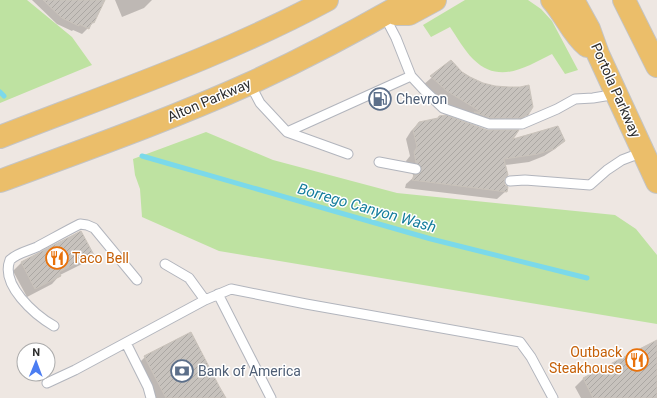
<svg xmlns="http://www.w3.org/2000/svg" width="657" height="398" viewBox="0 0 657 398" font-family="Roboto,sans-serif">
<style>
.grass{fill:#bee2a1}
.shadow{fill:#0003}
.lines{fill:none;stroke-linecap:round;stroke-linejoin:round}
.stream{stroke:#7bd9ea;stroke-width:5}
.building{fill:url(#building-hatch);stroke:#cac3bb}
.lane-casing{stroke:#b2b5bd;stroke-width:11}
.primary-casing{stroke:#c4c4c4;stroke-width:24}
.lane{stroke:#fff;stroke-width:9}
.primary{stroke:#ebbe6a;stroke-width:22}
.labels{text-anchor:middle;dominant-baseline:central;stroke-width:3;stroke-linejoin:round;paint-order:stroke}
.street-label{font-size:14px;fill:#2e2e2e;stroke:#fff}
.service-label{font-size:14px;fill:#4e5e75;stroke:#fff;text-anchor:start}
.food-label{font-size:14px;fill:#c56008;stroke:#fff;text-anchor:start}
.water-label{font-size:15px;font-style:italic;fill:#147d9c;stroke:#fff}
</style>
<defs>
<pattern id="building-hatch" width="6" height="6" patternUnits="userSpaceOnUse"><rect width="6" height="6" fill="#c7c2bd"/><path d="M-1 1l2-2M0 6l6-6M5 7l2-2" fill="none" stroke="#aba7a3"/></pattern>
</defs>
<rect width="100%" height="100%" fill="#eee7e2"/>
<path class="grass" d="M0,0H27L72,37L92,65L0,103Z
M465,0H528L541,9L552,21L578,70L565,74L552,54C526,67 499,85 473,59C464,50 457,37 450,27L431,37L423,25Z
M206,132L273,160L397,193L615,215L636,229L657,255V324L219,251L142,217L140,189L135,175L133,159Z"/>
<path class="shadow" d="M32,0H104L93,23L82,34L73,30L72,31L57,24Z
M115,0H152L144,8L122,17Z
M451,61L462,72L527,114L519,123L470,118L439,99L423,85Z
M420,122L511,140L564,141L555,149L544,156L529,162L505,165L503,182L507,187L506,191L497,199L405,188L406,184L414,177L412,173L408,171L406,161L410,156L406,139L411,131Z
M81,232L92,255L84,263L60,275L52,284L27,297L13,271L21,263Z
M656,342L657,344V398H581L575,387L583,379Z
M145,357L225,398H154L137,365Z"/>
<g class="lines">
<path class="stream" d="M0,92L4,96
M142,156L431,239L587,278"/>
</g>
<path class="building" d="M43,0H105L94,23L92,22L89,29L79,24V26L62,18Z
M451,60L462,72L470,77L483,83L495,86L509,87H520L529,85L533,107L528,115L521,118H490L474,112H481L447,91L430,76Z
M446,115L487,130H519L513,139L558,126L565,141L554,149L538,154L504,159L508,175L505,178L504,181L505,185L508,187L507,192L412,180L414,175L418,174L422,170L420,165L416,163L414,152L417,147L413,130L419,122L438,118L439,116Z
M81,231L94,255L59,272L61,276L35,289L21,262Z
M191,332L219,386L226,398H166L144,356Z
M657,340V398H593L583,378Z"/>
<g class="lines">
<g class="lane-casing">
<path id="lane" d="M384,15L396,38L411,76L424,90L443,108L489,124H522L557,109L575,99L593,98L617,94
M250,84L260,103L287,132L348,154
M287,132L411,76
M379,162L416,169
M510,181L525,180L590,185L607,170L622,160L643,152
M218,294L271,398
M205,300L231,289L306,304L520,342L531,357L553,398
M54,326C35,315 0,285 10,260C17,253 28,251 37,247C52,239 66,231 80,224L87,225L94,228L137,280
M126,343L148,387L151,398
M47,383L75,370L205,300L189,278L165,264"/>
</g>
<g class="primary-casing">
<path id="primary" d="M552,0C565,14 572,34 587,46
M573,0L589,29L598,54L657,182
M624,0L657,66
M396,14H409L435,0
M0,137C110,94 223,56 327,0
M0,181C84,150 169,120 251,83C305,58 358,30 410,0"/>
</g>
<use href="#lane" class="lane"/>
<use href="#primary" class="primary"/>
</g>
<defs>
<g id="fuel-ring" transform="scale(1.15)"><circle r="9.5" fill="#fff" stroke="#5c6f8a" stroke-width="1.5"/><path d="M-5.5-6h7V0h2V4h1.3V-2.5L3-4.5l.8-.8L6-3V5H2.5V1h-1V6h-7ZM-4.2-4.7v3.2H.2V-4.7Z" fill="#5c6f8a"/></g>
<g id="restaurant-ring" transform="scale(1.15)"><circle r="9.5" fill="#fff" stroke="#e8710a" stroke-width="1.5"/><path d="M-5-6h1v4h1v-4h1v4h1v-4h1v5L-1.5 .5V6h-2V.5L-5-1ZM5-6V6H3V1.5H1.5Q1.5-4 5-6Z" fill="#e8710a"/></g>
<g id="bank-ring" transform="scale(1.15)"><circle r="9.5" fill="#fff" stroke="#5c6f8a" stroke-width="1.5"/><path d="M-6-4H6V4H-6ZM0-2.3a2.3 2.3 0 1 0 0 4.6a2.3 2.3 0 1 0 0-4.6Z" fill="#5c6f8a"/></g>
</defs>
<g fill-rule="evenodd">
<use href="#fuel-ring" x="380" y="99"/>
<use href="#restaurant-ring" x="57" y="258"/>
<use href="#restaurant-ring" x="637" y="360"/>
<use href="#bank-ring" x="182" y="371"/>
</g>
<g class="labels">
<g class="street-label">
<text transform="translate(616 90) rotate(66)">Portola Parkway</text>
<text transform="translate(209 100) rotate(-23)">Alton Parkway</text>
</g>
<g class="service-label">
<text x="396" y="99">Chevron</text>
<text x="198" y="371">Bank of America</text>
</g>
<g class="food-label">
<text x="72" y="258">Taco Bell</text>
<text x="622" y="352" text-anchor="end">Outback<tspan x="622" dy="16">Steakhouse</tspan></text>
</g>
<g class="water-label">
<text transform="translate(367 208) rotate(16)">Borrego Canyon Wash</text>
</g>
</g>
<g transform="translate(36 362) rotate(1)"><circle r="19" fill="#ffffff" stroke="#ababab"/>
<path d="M0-3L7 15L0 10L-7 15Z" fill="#4b7df2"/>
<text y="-6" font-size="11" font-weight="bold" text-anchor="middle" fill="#2e2e2e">N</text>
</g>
</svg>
